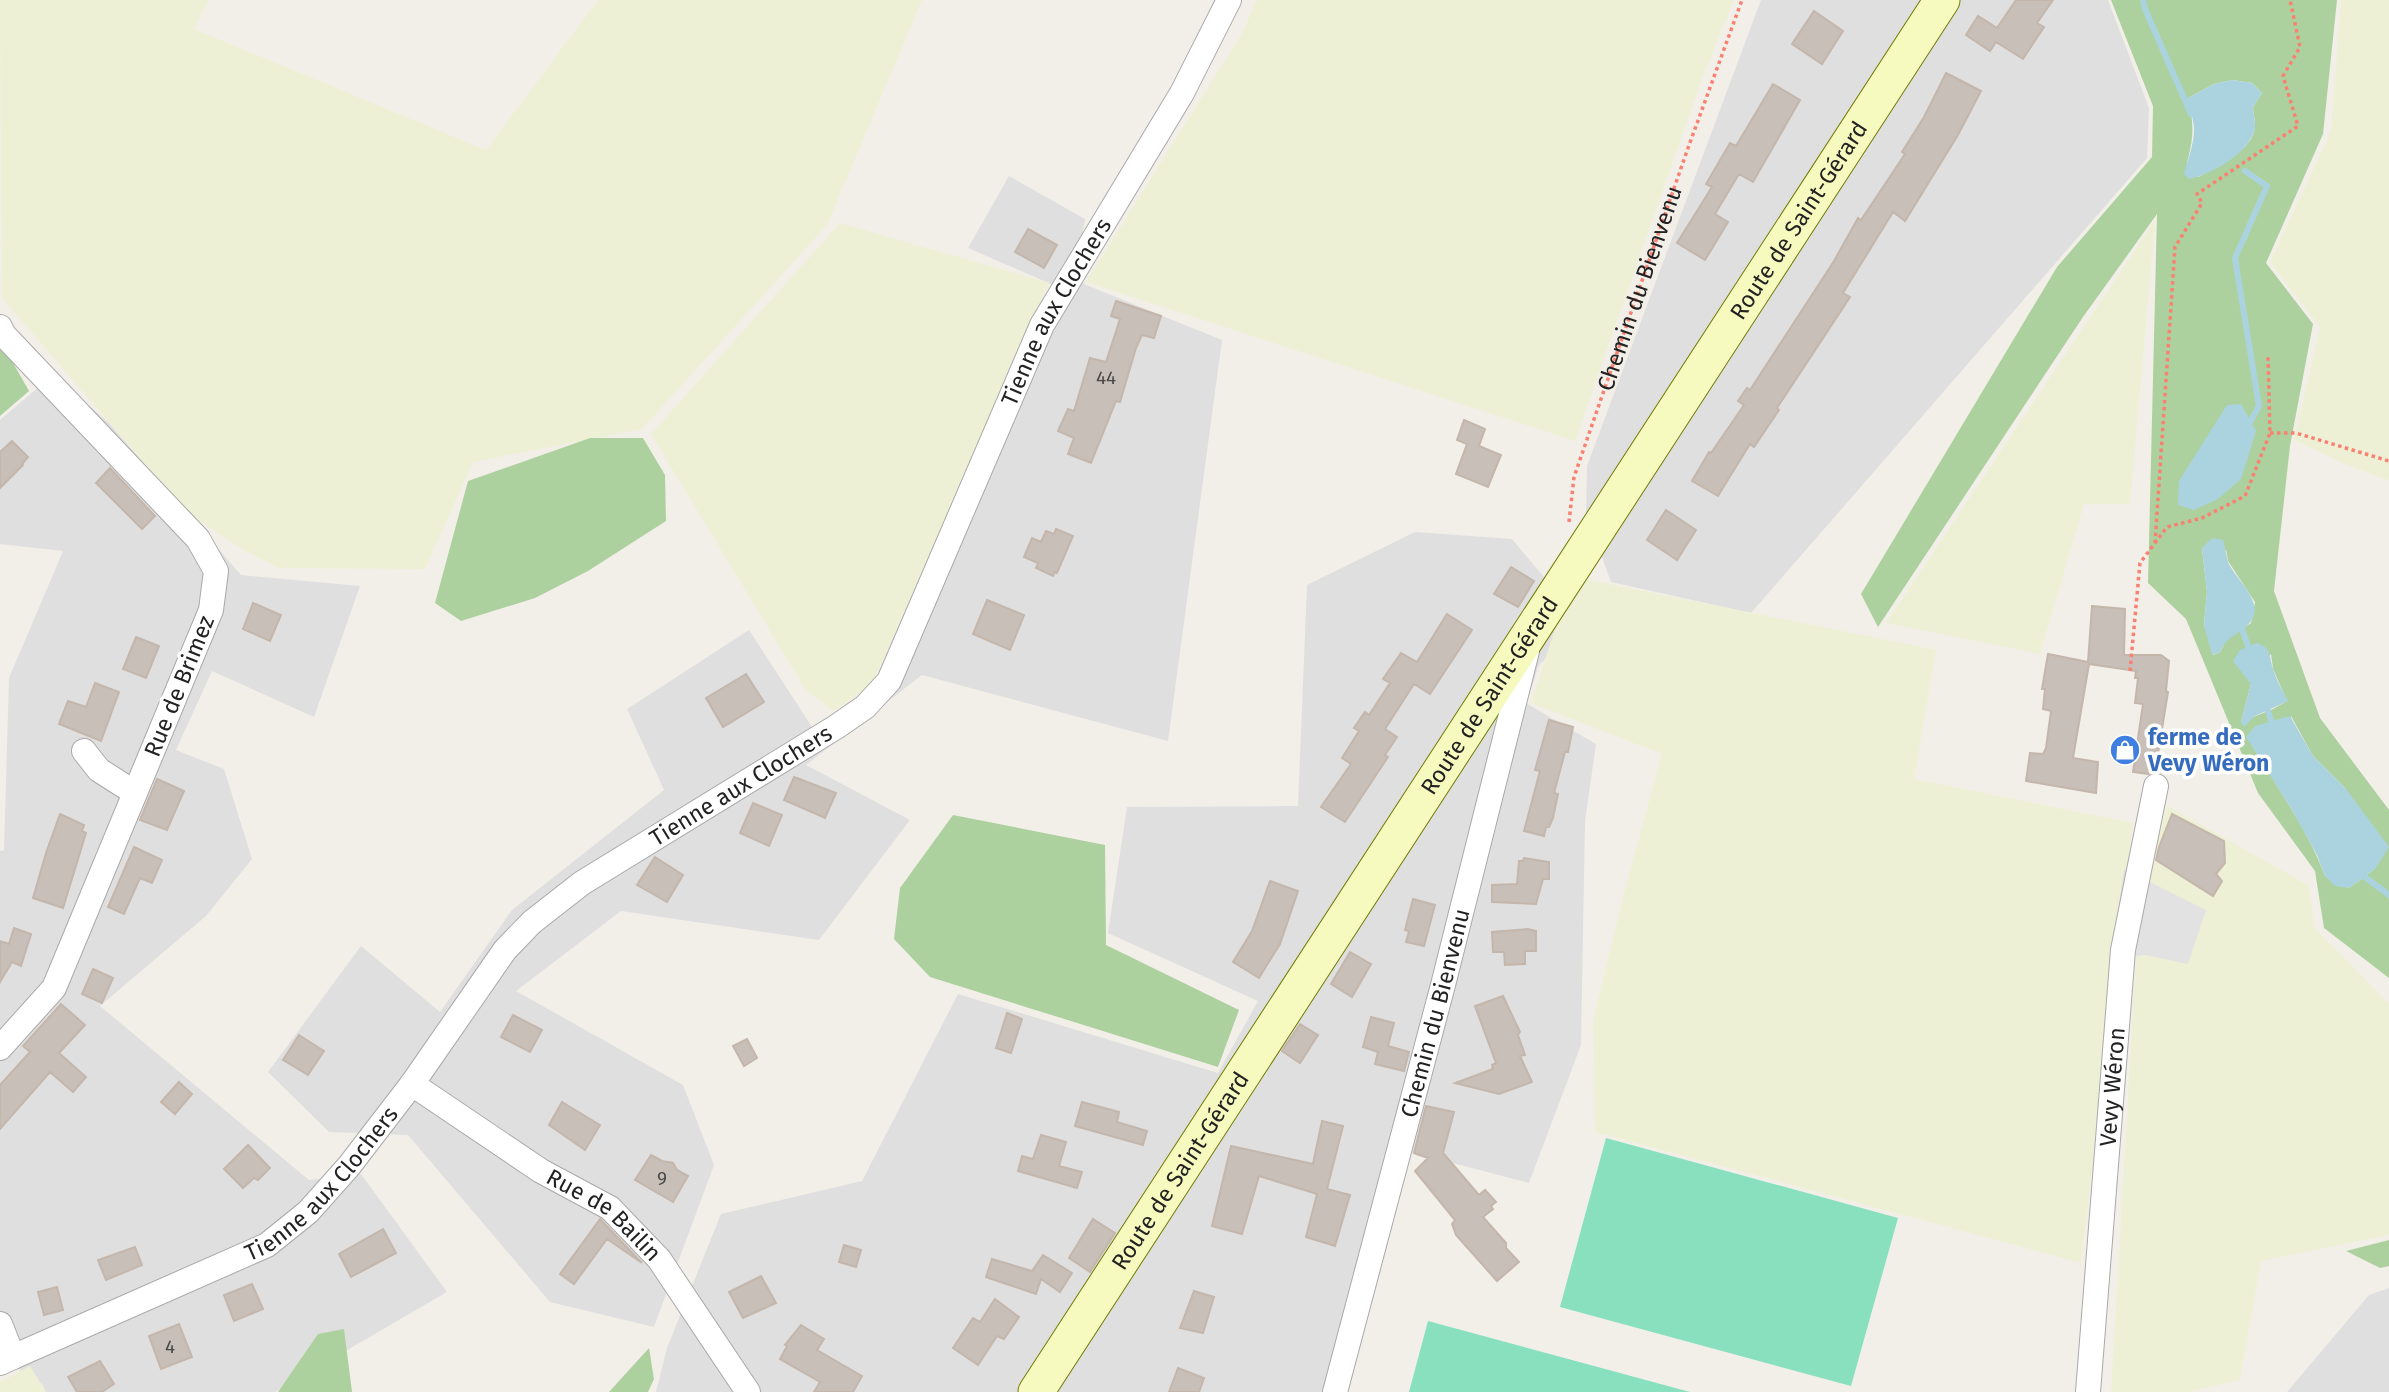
<svg xmlns="http://www.w3.org/2000/svg" width="2389" height="1392" viewBox="0 0 2389 1392" font-family="'Fira Sans',sans-serif">
<style>
.residential{fill:#e0dfdf}
.farmland{fill:#eef0d5}
.forest{fill:#add19e;fill-rule:evenodd}
.pitch{fill:#88e0be}
.parking{fill:#e2e2e2}
.water{fill:#aad3df}
.lines{fill:none;stroke-linecap:round;stroke-linejoin:round}
.stream{stroke:#aad3df;stroke-width:6}
.building{fill:#c7bfb8;stroke:#c4b6ab;stroke-width:2}
.minor-casing{stroke:#a9a9a9;stroke-width:26}
.secondary-casing{stroke:#707d05;stroke-width:37}
.path{stroke:#fa8072;stroke-width:3.5;stroke-dasharray:3.5 3.5;stroke-linecap:butt}
.minor{stroke:#fff;stroke-width:24}
.secondary{stroke:#f7fabf;stroke-width:35}
.labels{text-anchor:middle;dominant-baseline:central;stroke-width:7;stroke-linejoin:round;paint-order:stroke}
.number-label{font-size:19px;fill:#4b4948}
.street-label{font-size:23px;fill:#222;stroke:#fff}
.shop-label{font-size:23px;font-weight:bold;fill:#366cbe;stroke:#fff;text-anchor:start}
</style>
<rect width="100%" height="100%" fill="#f2efe9"/>
<path class="residential" d="M1761,0H2108L2149,108L2147,158L1751,613L1611,582L1586,513L1587,466Z
M1009,176L1085,219L1074,280L1222,340L1168,741L922,675L806,765L910,820L819,940L621,911L516,991L683,1085L714,1165L654,1327L550,1302L408,1135L329,1132L268,1072L361,946L440,1012L512,910L664,790L627,709L749,630L812,727L879,686L1067,291L968,248Z
M53,375L108,422L241,575L360,586L314,717L212,671L176,750L224,769L252,859L206,916L100,1006L309,1180L361,1174L447,1292L275,1392H46L42,1384L14,1366L0,1373V851L4,850L9,678L63,551L0,544V420Z
M1415,532L1512,539L1583,624L1539,665L1526,703L1596,744L1585,821L1581,1045L1529,1183L1396,1148L1330,1392H656L667,1348L721,1214L862,1181L958,994L1218,1073L1258,1001L1108,933L1127,807L1298,806L1307,585Z
M2389,1288V1392H2287L2369,1295Z"/>
<path class="farmland" d="M0,0H209L194,29L486,150L598,0H922L827,225L642,429L473,462L425,569L279,568L244,550L188,514L2,298Z
M1256,0H1734L1701,81L1575,441L1086,282L1244,30Z
M2341,0H2389V480L2349,466L2294,440L2320,327L2270,262L2331,131Z
M2155,220L2130,504H2084L2040,654L1886,623Z
M840,223L1049,283L872,685L833,711L805,689L651,434Z
M1585,579L1936,650L1914,779L2133,823L2081,1263L1595,1132L1593,1020L1627,882L1662,754L1531,703L1556,626Z
M2168,806L2308,885L2315,928L2389,1004V1235L2261,1261L2240,1380L2188,1392H2111L2141,871Z
M30,1366L46,1392H0V1382Z"/>
<path class="forest" d="M2111,0H2337L2323,134L2266,263L2313,324L2290,446L2274,591L2320,718L2389,810V978L2324,928L2315,871L2258,793L2186,619L2148,583L2157,214L2083,317L1878,627L1861,594L2057,267L2152,157L2153,106ZM2232,80L2252,83L2262,93L2253,107C2253,113 2255,118 2255,124C2257,148 2216,168 2198,177L2187,163C2194,137 2194,124 2188,98L2214,84ZM2202,548L2226,550L2228,561L2255,602L2251,623L2226,640L2220,652L2213,655L2204,624L2207,592ZM2271,654L2273,669L2287,701L2273,709L2241,722L2251,684ZM2291,716L2313,756L2346,789L2375,869L2349,888L2325,876C2313,843 2294,813 2275,783Z
M0,340L29,391L0,416Z
M590,438H643L665,475L666,521L588,571L535,598L461,621L435,603L468,481Z
M953,815L1105,845L1106,945L1239,1010L1218,1067L930,977L894,939L900,888Z
M2389,1240V1266L2380,1268L2346,1251Z
M344,1329L352,1392H278L318,1334Z
M649,1348L654,1379L648,1392H609Z"/>
<path class="pitch" d="M1606,1138L1898,1218L1851,1386L1560,1307Z
M1428,1321L1690,1392H1409Z"/>
<path class="parking" d="M2124,869L2206,910L2188,964L2145,955L2111,959Z"/>
<path class="water" d="M2232,80L2252,83L2262,93L2253,107C2253,114 2256,123 2255,129C2248,154 2212,174 2189,179L2184,174C2188,158 2197,138 2193,121C2192,113 2188,106 2188,98L2214,84Z
M2241,404L2256,431L2241,479L2218,499L2194,510L2178,505L2179,481L2227,405Z
M2212,538L2223,540C2225,547 2226,555 2228,562C2235,579 2265,601 2251,621C2242,634 2228,634 2220,652L2212,655L2204,624L2207,592L2202,548Z
M2257,643C2272,648 2269,656 2273,669C2276,680 2283,691 2288,701L2255,716L2244,727L2241,722L2251,684L2233,661L2240,650Z
M2290,716L2313,756L2346,789L2389,847L2375,869L2349,888L2335,886L2325,876L2317,855L2292,810L2246,737L2255,726Z"/>
<g class="lines">
<path class="stream" d="M2143,0L2145,9L2191,114
M2245,171L2267,186L2235,258L2259,406L2248,426
M2239,621L2251,654
M2266,704L2273,727
M2361,874L2389,895"/>
</g>
<path class="building" d="M2016,0H2053L2037,23L2044,27L2023,59L1996,42L1990,51L1966,35L1978,16L1997,28Z
M1814,11L1843,31L1822,64L1792,44Z
M1946,73L1981,91L1958,135L1905,221L1893,212L1843,293L1850,297L1777,408L1779,410L1754,447L1750,444L1718,496L1692,481L1709,452L1711,453L1744,405L1738,401L1747,388L1750,390L1834,261L1858,218L1861,220L1905,154L1902,152L1924,117Z
M1773,84L1800,100L1753,182L1739,174L1715,214L1728,222L1705,260L1677,243L1712,187L1706,184L1730,143L1736,146Z
M1028,229L1057,245L1044,268L1015,252Z
M1116,301L1161,316L1154,338L1142,335L1136,348L1120,402L1116,401L1091,463L1068,454L1074,438L1058,431L1068,409L1074,411L1090,358L1106,362L1120,319L1111,316Z
M1464,420L1485,429L1479,446L1501,455L1488,487L1456,474L1467,444L1457,440Z
M12,441L28,457L22,464L23,465L0,488V452Z
M110,468L155,516L142,529L96,483Z
M1666,510L1696,530L1677,560L1647,540Z
M1056,529L1073,536L1057,573L1055,572L1053,576L1036,568L1038,563L1024,557L1032,538L1041,542L1046,531L1054,534Z
M1511,567L1534,581L1518,607L1494,594Z
M987,600L1024,615L1010,650L973,634Z
M253,603L281,615L270,641L243,629Z
M2092,606L2125,609L2124,655H2161L2169,661L2166,691L2168,692L2155,772L2148,774L2133,772L2143,704L2135,703L2138,678H2135L2136,671L2089,664L2073,758L2098,762L2096,793L2026,781L2030,753L2043,754L2046,748L2051,711L2043,709L2045,689H2042L2048,654L2088,662Z
M1447,614L1472,630L1430,694L1414,684L1385,729L1397,737L1385,755L1388,757L1345,822L1321,807L1351,764L1342,758L1359,731L1354,728L1365,712L1369,715L1390,683L1383,679L1401,653L1417,662Z
M136,637L159,646L146,678L123,669Z
M746,674L764,702L723,727L706,698Z
M95,683L119,692L101,741L59,724L68,701L86,707Z
M1549,720L1573,727L1568,752H1565L1554,793L1558,794L1553,818L1549,827H1546L1544,836L1524,831L1540,771L1535,770Z
M794,777L836,793L825,818L784,800Z
M157,779L184,791L167,830L140,820Z
M753,803L782,815L769,846L740,833Z
M60,814L84,825L82,831L86,833L63,908L33,898L46,853Z
M2172,814L2224,841L2225,863L2216,874L2222,881L2213,896L2156,860L2159,847Z
M134,847L162,860L152,883L140,878L124,914L108,907Z
M655,857L683,875L667,902L637,885Z
M1524,858L1549,862V879H1543L1536,904L1492,902V885L1517,884L1519,861H1523Z
M1270,881L1298,891L1280,944L1259,978L1233,962L1252,931Z
M1413,899L1435,905L1424,946L1406,942L1409,931L1405,930Z
M14,928L31,934L21,966L12,962L0,982V941L9,944Z
M1528,929L1536,931V951H1525V964L1505,965L1504,952H1493L1492,932Z
M1350,952L1371,964L1352,997L1331,984Z
M93,969L113,978L102,1003L82,994Z
M1503,996L1520,1032L1518,1035L1525,1055L1520,1056L1532,1082L1499,1094L1455,1083L1493,1069L1492,1065L1496,1063L1475,1006Z
M61,1004L85,1025L59,1053L86,1077L73,1092L50,1072L0,1129V1085L30,1052L23,1046Z
M1007,1013L1022,1019L1011,1053L996,1048Z
M513,1015L542,1030L530,1052L501,1037Z
M1371,1017L1394,1023L1388,1046L1409,1052L1404,1071L1375,1064L1378,1052L1363,1047Z
M1300,1024L1318,1035L1300,1063L1282,1051Z
M299,1035L324,1051L308,1075L283,1060Z
M747,1039L757,1058L744,1066L733,1046Z
M179,1082L192,1094L175,1114L161,1102Z
M562,1102L600,1125L585,1150L549,1125Z
M1082,1102L1119,1112L1117,1122L1147,1131L1143,1145L1075,1126Z
M1426,1106L1454,1112L1443,1153L1479,1195L1485,1190L1496,1202L1491,1206L1493,1209L1483,1217L1506,1243V1248L1519,1262L1497,1281L1456,1235L1452,1224L1455,1220L1415,1171L1428,1158L1414,1153Z
M1322,1121L1343,1126L1327,1189L1350,1195L1335,1246L1306,1237L1317,1194L1259,1176L1242,1234L1212,1226L1231,1146L1313,1164Z
M1041,1135L1066,1142L1059,1166L1082,1172L1077,1188L1018,1171L1022,1156L1033,1159Z
M248,1145L270,1168L258,1180L254,1178L243,1188L224,1169Z
M651,1155L662,1161L673,1163L677,1170L688,1176L673,1202L635,1180Z
M600,1219L642,1263L607,1239L574,1284L560,1274Z
M1093,1219L1115,1233L1090,1272L1069,1258Z
M383,1229L396,1253L351,1277L339,1254Z
M844,1245L861,1250L856,1267L839,1262Z
M135,1247L142,1265L106,1280L98,1260Z
M1043,1255L1072,1273L1060,1292L1041,1279L1036,1294L986,1277L992,1259L1032,1271Z
M761,1276L776,1303L743,1318L729,1292Z
M252,1284L263,1309L234,1321L224,1295Z
M57,1287L63,1310L44,1315L38,1292Z
M1194,1291L1214,1297L1203,1333L1180,1328Z
M995,1299L1019,1317L1004,1339L997,1336L978,1365L953,1348L973,1318L980,1322Z
M179,1324L192,1357L161,1369L149,1336Z
M801,1325L824,1339L817,1350L862,1376L853,1392H814L820,1382L780,1359L787,1346L785,1345Z
M100,1361L114,1384L102,1392H77L68,1377Z
M1178,1368L1204,1378L1199,1392H1169Z"/>
<g class="lines">
<g class="minor-casing">
<g id="minor">
<path d="M0,327L4,335L198,539L216,571L211,610L54,988L0,1048"/>
<path d="M84,751L99,770L135,793"/>
<path id="s2" d="M412,1084L541,1171L610,1208L659,1259L748,1392"/>
<path d="M0,1324L13,1357L0,1363"/>
<path id="s3" d="M13,1357L267,1245L308,1212L349,1166L412,1084L505,950L532,922L582,883L836,727L865,707L889,681L1042,325L1182,93L1229,0"/>
<path id="s4" d="M1335,1392L1443,985L1527,651"/>
<path id="s5" d="M2088,1392L2123,950L2156,786"/>
</g>
</g>
<g class="secondary-casing">
<g id="secondary">
<path id="s6" d="M1036,1392L1942,0"/>
</g>
</g>
<g class="path">
<path d="M2270,433H2296L2389,461"/>
<path id="s1" d="M1569,522L1574,477L1688,148L1742,0"/>
<path d="M2155,543L2175,247L2202,203L2197,194L2298,126L2283,76L2300,47L2290,0"/>
<path d="M2130,671L2140,563L2167,527L2202,518L2245,496L2270,433L2268,356"/>
</g>
<use href="#minor" class="minor"/>
<use href="#secondary" class="secondary"/>
</g>
<defs>
<g id="shop-disc" transform="scale(1.575)"><circle r="9.5" fill="#3f7fe0" stroke="#fff"/><path d="M-5-2.5h2.3a2.7 3.5 0 0 1 5.4 0H5L5.5 6h-11ZM-1.5-2.5h3a1.5 2.3 0 0 0-3 0Z" fill="#fff"/></g>
</defs>
<g fill-rule="evenodd">
<use href="#shop-disc" x="2125" y="750"/>
</g>
<g class="labels">
<g class="number-label">
<text x="1106" y="377">44</text>
<text x="662" y="1178">9</text>
<text x="170" y="1346">4</text>
</g>
<g class="street-label">
<text stroke="none"><textPath href="#s6" startOffset="1398">Route de Saint-Gérard</textPath></text>
<text stroke="none"><textPath href="#s1" startOffset="245">Chemin du Bienvenu</textPath></text>
<text stroke="none"><textPath href="#s3" startOffset="1535">Tienne aux Clochers</textPath></text>
<text transform="translate(179 686) rotate(-68)">Rue de Brimez</text>
<text stroke="none"><textPath href="#s6" startOffset="831">Route de Saint-Gérard</textPath></text>
<text stroke="none"><textPath href="#s3" startOffset="947">Tienne aux Clochers</textPath></text>
<text stroke="none"><textPath href="#s4" startOffset="392">Chemin du Bienvenu</textPath></text>
<text stroke="none"><textPath href="#s5" startOffset="306">Vevy Wéron</textPath></text>
<text stroke="none"><textPath href="#s6" startOffset="264">Route de Saint-Gérard</textPath></text>
<text stroke="none"><textPath href="#s3" startOffset="359">Tienne aux Clochers</textPath></text>
<text stroke="none"><textPath href="#s2" startOffset="233">Rue de Bailin</textPath></text>
</g>
<g class="shop-label">
<text x="2148" y="737">ferme de<tspan x="2148" dy="26">Vevy Wéron</tspan></text>
</g>
</g>
</svg>
